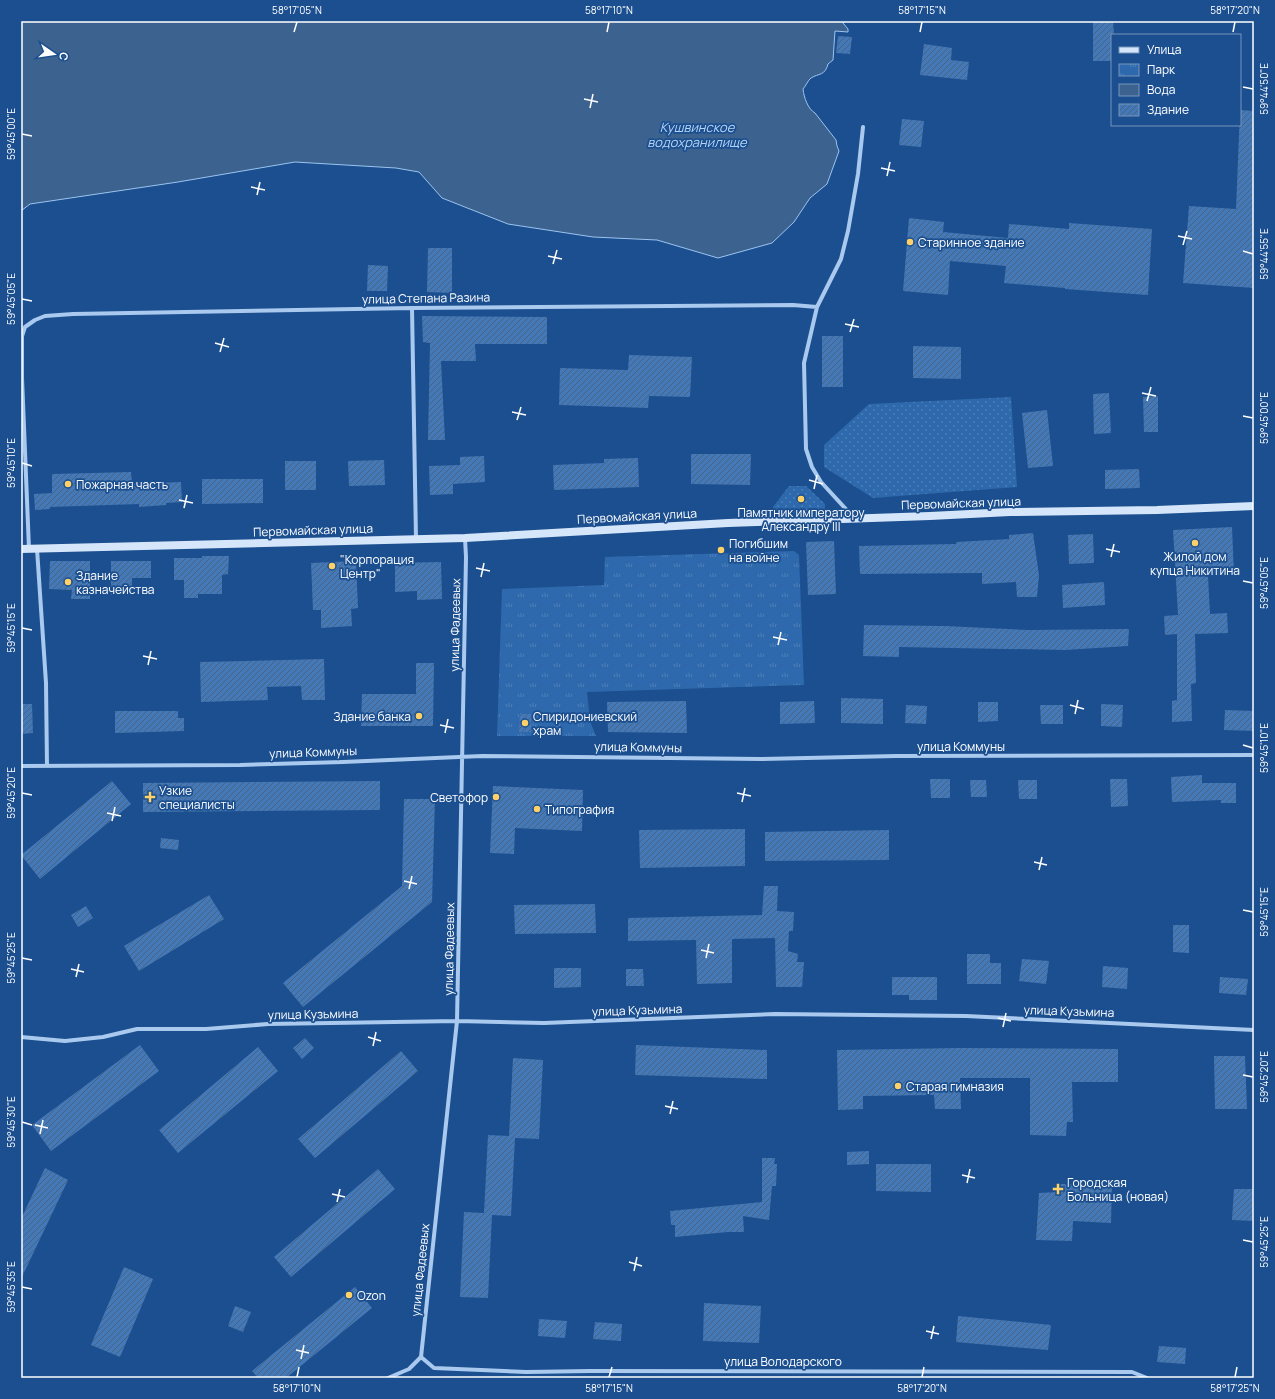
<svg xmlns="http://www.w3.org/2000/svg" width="1275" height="1399" viewBox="0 0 1275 1399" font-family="Manrope,sans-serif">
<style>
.grass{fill:url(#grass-dots)}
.park{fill:url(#park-tufts)}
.water{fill:#3c6290;stroke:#9cc4f0}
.building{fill:url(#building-hatch)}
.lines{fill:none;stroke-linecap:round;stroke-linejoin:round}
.street{stroke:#a9c9ee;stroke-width:4}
.secondary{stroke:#d6e6fa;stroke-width:8}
.ticks{fill:none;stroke:#fff;stroke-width:1.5}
.poi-dot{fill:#ffd166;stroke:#1b4f8f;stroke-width:1.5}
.labels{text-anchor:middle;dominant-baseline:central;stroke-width:3.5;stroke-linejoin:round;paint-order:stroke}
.poi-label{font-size:12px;fill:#fff;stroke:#1b4f8f;text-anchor:start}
.street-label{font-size:12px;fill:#fff;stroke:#1b4f8f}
.water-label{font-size:13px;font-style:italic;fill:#b5d3f5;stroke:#1b4f8f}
.neatline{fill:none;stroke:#fff;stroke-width:1.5}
.ticks-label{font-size:10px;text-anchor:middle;fill:#fff}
</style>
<defs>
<pattern id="grass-dots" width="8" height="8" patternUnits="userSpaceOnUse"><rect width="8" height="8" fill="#2e69ad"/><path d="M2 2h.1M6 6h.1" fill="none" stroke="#4d80b9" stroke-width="1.8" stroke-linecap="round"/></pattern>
<pattern id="park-tufts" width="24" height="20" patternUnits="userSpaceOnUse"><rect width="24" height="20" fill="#2e69ad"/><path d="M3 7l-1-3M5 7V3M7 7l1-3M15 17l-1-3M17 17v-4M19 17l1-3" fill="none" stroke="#4d80b9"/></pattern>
<pattern id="building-hatch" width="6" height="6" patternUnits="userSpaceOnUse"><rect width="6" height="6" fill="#4478b7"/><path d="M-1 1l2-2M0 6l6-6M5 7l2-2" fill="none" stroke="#486282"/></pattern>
</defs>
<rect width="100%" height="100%" fill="#1b4f8f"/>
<path class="grass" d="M1011,397L1017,487L873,498L824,467V445L869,404Z
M789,486H806L825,504V512L772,514L773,507Z"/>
<path class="park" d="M794,551L799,555L804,685L587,692L590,721L596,736H497L502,589L604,585L605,557Z"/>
<path class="water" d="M21,21H843V23L848,29V32L835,31L833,60L828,64C825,76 819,73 811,78C808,80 806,86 803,89C804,98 808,109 815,113L836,140L837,146L839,151L827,184L810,198L794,222L772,243L718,258L657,240L593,237L508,224L442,198L419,172L396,168L295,162L178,182L30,204L21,211Z"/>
<path class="building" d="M1093,21H1113L1114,35H1112V61H1093Z
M838,36L852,37L850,54L836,53Z
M924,44L952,48L951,60L969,62L967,80L920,75Z
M1240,110L1254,111V288L1183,283L1189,206L1236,209Z
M902,119L924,121L921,147L899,145Z
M909,218L944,222L943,232L1008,238L1009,224L1069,229V223L1152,229L1148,295L1065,289V288L1004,283L1006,266L950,261L948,295L903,291Z
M428,248H452V293L427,292Z
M368,265L388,266L387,291H367Z
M422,316L547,317V344H475L476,361H441L445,440H428L430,343L423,342Z
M822,336H843V387H822Z
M913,346L961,347V379L913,378Z
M629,355L692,357L690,397L649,396L648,408L559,405L560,368L628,370Z
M1109,393L1111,433L1094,434L1093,394Z
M1158,396V432H1144L1143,397Z
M1047,410L1053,466L1028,468L1022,413Z
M691,454H751L750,485L691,484Z
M484,456L485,482L453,484V494L430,495L429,466L460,465V457Z
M638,458L639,487L554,490L553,465L604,463V459Z
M384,460L385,485L349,486L348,461Z
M285,461H316V490H285Z
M1139,469L1140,488L1105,489V470Z
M131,472L132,484L181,482L182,502L166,503V505L139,507V504L50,507V509L35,510L34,494L52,493V474Z
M202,479H263V503L202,504Z
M1232,527L1234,575L1208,576L1210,614L1227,613L1228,633L1195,634L1196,683L1191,684L1192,721L1172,722V701L1177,700V634L1165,635L1164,616L1178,615L1173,530Z
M1033,533L1039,575L1037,597H1017L1016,582L982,584V573L860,574L859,546L956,544V542L1009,539V535Z
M1093,534L1094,563L1069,564L1068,535Z
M834,541L836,594L808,595L806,542Z
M202,556H229L228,574L222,575V594H198V598H184V580H174V558H202Z
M50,561H90V599H71L72,590L49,589Z
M111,561H151V578H132V595H111Z
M356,561L358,608L351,609L352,626L321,628V610H313L311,563Z
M441,562L442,599L417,600V591L395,592V563Z
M1104,582L1105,605L1063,608L1062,585Z
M864,625L945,626L1029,630L1129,629L1128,646L1065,650L899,647V657L863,656Z
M324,659L325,700H302L301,686L267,687L268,700L201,702L200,662Z
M416,663H434L433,726H361L362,694H416Z
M841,698L883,699V724L841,723Z
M686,701L687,733L608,732L607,702Z
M814,701L815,723L780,724V702Z
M978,702H998V721L978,722Z
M21,704H32L33,733L21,734Z
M1101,704L1123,705L1122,727L1101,726Z
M906,705L927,706L926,724L905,723Z
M1040,705H1063V724H1041Z
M1225,710L1254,711V731L1224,730Z
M115,711H178V718H184V731L115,733Z
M520,714H531V732H519Z
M1202,775V783H1236V803H1221V800L1172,802L1171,777Z
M930,779H950V798H931Z
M1110,779H1127L1128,806L1111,807Z
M970,780H986L987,797H971Z
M1018,780H1037V799H1019Z
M112,781L131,804L40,879L21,855Z
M380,781V810L143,812V783Z
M493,786L583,790L582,831L515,828L514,854L490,853Z
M404,799H435L432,902L303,1007L283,983L402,886Z
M745,829V866L640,868L639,830Z
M889,830V860L765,861V832Z
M161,838L179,840L178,850L160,848Z
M764,886H778L777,911L794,912L793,931H789L788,951L798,954L797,962H804L802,987H776L775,938L732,939V983L697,984L696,940L628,941V918L762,915Z
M209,895L224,919L139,971L124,946Z
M595,904L596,933L515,934L514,905Z
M86,906L93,918L78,927L71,915Z
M1173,925H1189V953L1173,952Z
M967,954H990V963H1001V984H967Z
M1022,959L1049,961L1046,984L1019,981Z
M1103,966L1128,968L1127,989L1102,987Z
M554,968H581V987L554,988Z
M626,969H643L644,986H626Z
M892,977H937V1000H909V995H892Z
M1220,977L1248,979L1246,995L1219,993Z
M305,1038L314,1048L302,1059L293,1048Z
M140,1045L159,1071L51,1151L32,1125Z
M636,1045L767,1050V1079L635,1075Z
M258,1047L278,1071L178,1153L159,1130Z
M960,1048L1118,1049V1082H1072L1073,1122H1067L1066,1136L1030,1135V1078H960L961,1109H935L934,1095L863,1096V1109L838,1110L837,1050Z
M401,1051L418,1071L315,1158L298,1139Z
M1214,1056H1245L1247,1109H1215Z
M513,1058L543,1060L539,1139L515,1138L511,1216L492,1215L488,1298L460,1297L464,1212L484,1213L488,1135L509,1136Z
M869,1151V1164L847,1165V1152Z
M762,1158H775L774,1164H777L776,1186H772L769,1220L743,1216L744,1232H728L675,1237V1225H671L670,1211L762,1202Z
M876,1164H931V1192L876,1191Z
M45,1168L68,1180L21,1279V1219Z
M378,1169L395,1189L291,1277L274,1257Z
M1059,1184H1112L1111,1223L1073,1221L1072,1241L1036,1240L1039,1193L1058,1192Z
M1234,1189H1254V1221L1232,1220Z
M124,1267L153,1279L120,1357L91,1345Z
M355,1287L372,1308L286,1378H258L252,1371Z
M704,1303L761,1306L759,1343L703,1341Z
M235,1306L251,1312L243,1332L228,1326Z
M958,1316L1051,1325L1048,1350L956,1342Z
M539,1319L567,1321L565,1338L538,1336Z
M595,1322L622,1324L621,1341L593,1339Z
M1159,1346L1186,1348L1185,1364L1157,1362Z"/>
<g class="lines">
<path class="street" d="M412,308L416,539
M855,519L821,482L812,467L806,449L804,363L817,307L841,259L848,231L858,174L863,127
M29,549L22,378V336L25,327L35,320L45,316L73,314L412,308L793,305L817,307
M37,549L46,683L47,766
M21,766L240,765L343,762L482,756L761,759L896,756L1254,755
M21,1037L65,1041L103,1037L137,1029H206L268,1024L457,1021L544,1023L775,1014L966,1016L1254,1030
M421,1357L457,1021L466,557L465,538
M421,1357L434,1368L526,1372L590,1371L1132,1372L1147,1378
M388,1378L409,1369L421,1357"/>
<path class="secondary" d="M21,549L465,538L728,523L930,516L1010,512L1157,510L1254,506"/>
</g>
<path class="ticks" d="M294,32L297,22M607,32L609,22M920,32L922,22M1233,32L1235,22M1243,87L1253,89M584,99L598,102M590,108L593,94M22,134L32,136M881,168L895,171M887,176L890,162M251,187L265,190M257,195L260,182M1178,236L1192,239M1183,245L1187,231M1243,251L1253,254M548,256L562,259M553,264L557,250M22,299L32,301M845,324L859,327M850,332L854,319M215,343L229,347M220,352L224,338M1142,393L1156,396M1147,401L1151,387M512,412L526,415M1243,416L1253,418M517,420L521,407M22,463L32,466M809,480L823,484M814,489L817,475M179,500L193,503M184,508L187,495M1106,549L1120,552M1111,557L1114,544M476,568L490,571M481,577L484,563M1243,581L1253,583M22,628L32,630M773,637L787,640M778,645L781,632M143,656L157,659M148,665L151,651M1070,705L1084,709M1075,714L1078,700M440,725L454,728M445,733L448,719M1243,745L1253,748M22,793L32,795M737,793L751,796M742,802L745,788M107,813L121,816M112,821L115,807M1034,862L1047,865M1039,870L1042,857M404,881L417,884M409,889L412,876M1243,910L1253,912M701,950L714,953M22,958L32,960M706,958L709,944M71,969L84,972M76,977L79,964M998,1018L1011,1021M1003,1027L1006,1013M368,1037L381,1041M373,1046L376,1032M1243,1075L1253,1077M665,1106L678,1109M670,1114L673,1101M22,1122L32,1125M35,1125L48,1128M40,1134L43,1120M962,1175L975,1178M967,1183L970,1169M332,1194L345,1197M337,1202L340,1189M1243,1240L1253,1242M629,1262L642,1266M634,1271L637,1257M22,1287L32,1289M926,1331L939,1334M931,1339L934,1326M296,1350L309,1353M301,1359L304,1345M297,1377L299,1367M609,1377L612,1367M922,1377L924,1367M1235,1377L1237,1367"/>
<g class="poi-dot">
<circle cx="910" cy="242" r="4"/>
<circle cx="68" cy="484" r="4"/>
<circle cx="801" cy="499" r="4"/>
<circle cx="1195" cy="543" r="4"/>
<circle cx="721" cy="550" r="4"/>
<circle cx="332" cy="566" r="4"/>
<circle cx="68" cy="582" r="4"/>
<circle cx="419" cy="716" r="4"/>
<circle cx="525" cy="723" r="4"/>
<path d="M148 791h4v4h4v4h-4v4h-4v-4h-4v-4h4z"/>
<circle cx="496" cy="797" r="4"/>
<circle cx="537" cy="809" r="4"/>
<circle cx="898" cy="1086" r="4"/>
<path d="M1056 1183h4v4h4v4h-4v4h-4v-4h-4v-4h4z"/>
<circle cx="349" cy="1295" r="4"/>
</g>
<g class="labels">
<g class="poi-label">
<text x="918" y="242">Старинное здание</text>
<text x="76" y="484">Пожарная часть</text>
<text x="801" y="512" text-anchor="middle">Памятник императору<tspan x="801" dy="14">Александру III</tspan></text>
<text x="729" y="543">Погибшим<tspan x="729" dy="14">на войне</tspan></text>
<text x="1195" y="556" text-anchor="middle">Жилой дом<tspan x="1195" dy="14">купца Никитина</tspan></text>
<text x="340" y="559">"Корпорация<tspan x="340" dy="14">Центр"</tspan></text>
<text x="76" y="575">Здание<tspan x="76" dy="14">казначейства</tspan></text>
<text x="411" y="716" text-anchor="end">Здание банка</text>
<text x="533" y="716">Спиридониевский<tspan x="533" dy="14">храм</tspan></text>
<text x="159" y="790">Узкие<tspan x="159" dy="14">специалисты</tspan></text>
<text x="488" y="797" text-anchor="end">Светофор</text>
<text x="545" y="809">Типография</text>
<text x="906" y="1086">Старая гимназия</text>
<text x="1067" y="1182">Городская<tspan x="1067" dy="14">Больница (новая)</tspan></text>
<text x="357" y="1295">Ozon</text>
</g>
<g class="street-label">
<text transform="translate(426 298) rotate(-1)">улица Степана Разина</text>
<text transform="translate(961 503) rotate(-2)">Первомайская улица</text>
<text transform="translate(637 516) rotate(-3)">Первомайская улица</text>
<text transform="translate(313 530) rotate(-2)">Первомайская улица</text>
<text transform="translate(455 625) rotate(-89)">улица Фадеевых</text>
<text x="961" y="746">улица Коммуны</text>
<text transform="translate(638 747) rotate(1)">улица Коммуны</text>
<text transform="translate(313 752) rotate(-2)">улица Коммуны</text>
<text transform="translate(449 949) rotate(-89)">улица Фадеевых</text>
<text transform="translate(637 1010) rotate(-2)">улица Кузьмина</text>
<text transform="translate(1069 1011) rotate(2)">улица Кузьмина</text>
<text transform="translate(313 1014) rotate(-1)">улица Кузьмина</text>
<text transform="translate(420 1270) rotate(-84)">улица Фадеевых</text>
<text x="783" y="1361">улица Володарского</text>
</g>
<g class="water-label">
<text x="697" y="127">Кушвинское<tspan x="697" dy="15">водохранилище</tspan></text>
</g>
</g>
<rect width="1275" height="1399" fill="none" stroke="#1b4f8f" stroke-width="44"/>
<rect x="1111" y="34" width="130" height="92" fill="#1b4f8f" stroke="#7695bc"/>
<rect x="1119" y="47" width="20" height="6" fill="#d6e6fa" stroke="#7695bc"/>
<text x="1147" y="54" font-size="12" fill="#ffffff">Улица</text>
<rect x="1119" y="64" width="20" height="12" fill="url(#park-tufts)" stroke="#7695bc"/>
<text x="1147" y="74" font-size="12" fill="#ffffff">Парк</text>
<rect x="1119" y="84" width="20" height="12" fill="#3c6290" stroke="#7695bc"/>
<text x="1147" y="94" font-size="12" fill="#ffffff">Вода</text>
<rect x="1119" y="104" width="20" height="12" fill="url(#building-hatch)" stroke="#7695bc"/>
<text x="1147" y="114" font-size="12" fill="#ffffff">Здание</text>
<g transform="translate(54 54) rotate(103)" stroke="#1b4f8f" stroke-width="3" paint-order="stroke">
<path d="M0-3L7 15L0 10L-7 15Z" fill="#ffffff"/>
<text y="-6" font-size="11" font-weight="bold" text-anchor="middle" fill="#ffffff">С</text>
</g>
<rect x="22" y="22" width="1231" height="1355" class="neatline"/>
<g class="ticks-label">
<text x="297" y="14">58°17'05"N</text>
<text x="609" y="14">58°17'10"N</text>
<text x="922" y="14">58°17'15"N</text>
<text x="1235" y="14">58°17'20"N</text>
<text transform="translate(1264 89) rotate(-90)" y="4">59°44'50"E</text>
<text transform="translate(11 134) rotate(-90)" y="4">59°45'00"E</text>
<text transform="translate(1264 254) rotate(-90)" y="4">59°44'55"E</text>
<text transform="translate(11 299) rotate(-90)" y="4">59°45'05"E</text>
<text transform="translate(1264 418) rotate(-90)" y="4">59°45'00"E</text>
<text transform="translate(11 463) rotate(-90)" y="4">59°45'10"E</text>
<text transform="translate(1264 583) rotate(-90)" y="4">59°45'05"E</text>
<text transform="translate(11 628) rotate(-90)" y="4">59°45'15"E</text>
<text transform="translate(1264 748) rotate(-90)" y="4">59°45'10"E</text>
<text transform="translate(11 793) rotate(-90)" y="4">59°45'20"E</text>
<text transform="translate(1264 912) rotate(-90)" y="4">59°45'15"E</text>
<text transform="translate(11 958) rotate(-90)" y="4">59°45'25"E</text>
<text transform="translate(1264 1077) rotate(-90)" y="4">59°45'20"E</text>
<text transform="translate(11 1122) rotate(-90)" y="4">59°45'30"E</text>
<text transform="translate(1264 1242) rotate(-90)" y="4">59°45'25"E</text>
<text transform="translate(11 1287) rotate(-90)" y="4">59°45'35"E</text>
<text x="297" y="1392">58°17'10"N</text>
<text x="609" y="1392">58°17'15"N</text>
<text x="922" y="1392">58°17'20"N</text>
<text x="1235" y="1392">58°17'25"N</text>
</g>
</svg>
